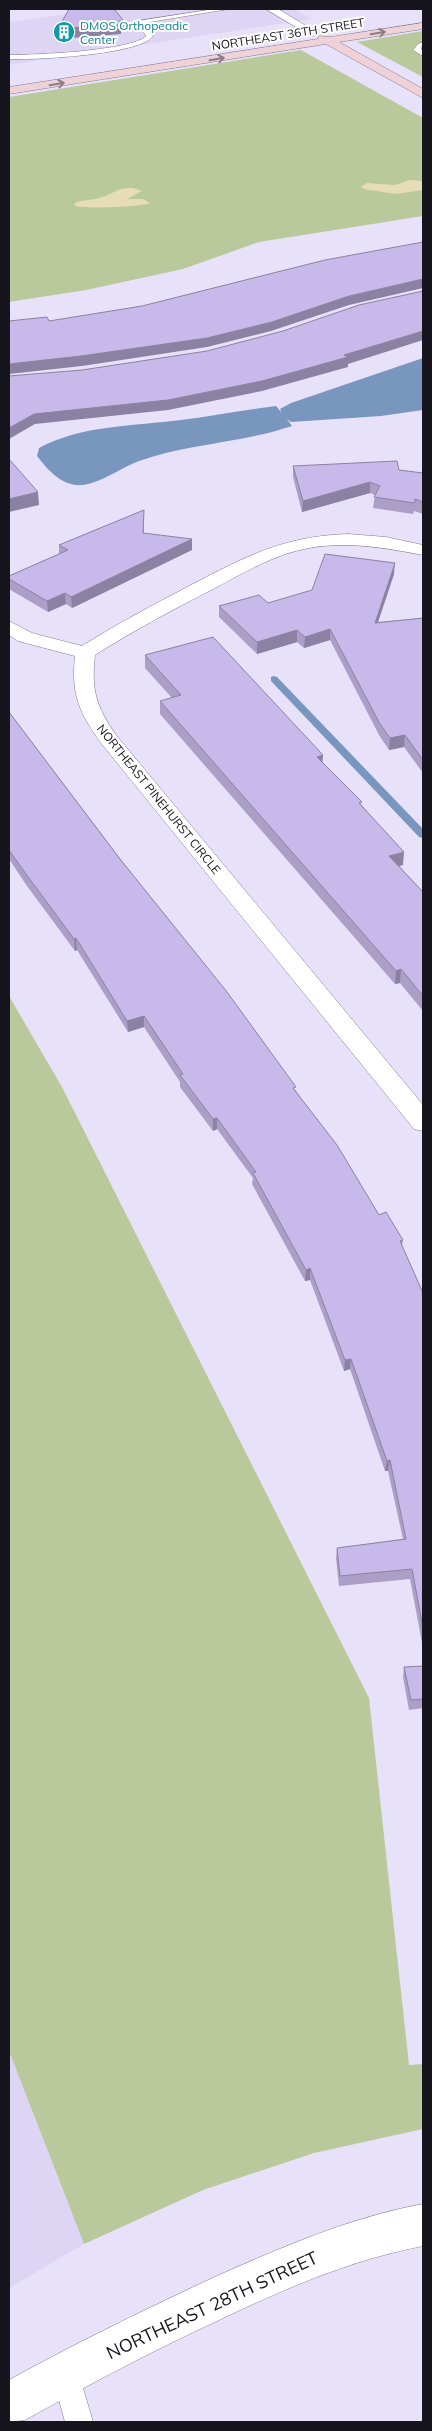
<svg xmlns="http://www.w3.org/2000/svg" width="432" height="2431" viewBox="0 0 432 2431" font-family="Mulish,sans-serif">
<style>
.built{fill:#ded5f5}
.green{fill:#b9c99b}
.sand{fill:#e6dcb7}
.water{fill:#7997be}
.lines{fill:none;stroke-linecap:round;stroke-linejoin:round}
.stream{fill:#7997be;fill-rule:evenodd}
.lane-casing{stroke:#817a91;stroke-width:1}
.street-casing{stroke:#817a91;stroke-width:1}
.secondary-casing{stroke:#817a91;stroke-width:1}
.lane{fill:#fff;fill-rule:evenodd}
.street{fill:#fff;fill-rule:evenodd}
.secondary{fill:#eed2d7;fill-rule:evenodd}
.wall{fill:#ab9fc8}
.shaded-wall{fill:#8b82a3}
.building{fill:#c7b9e9;stroke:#8b82a3}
.oneway{stroke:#8d7c83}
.labels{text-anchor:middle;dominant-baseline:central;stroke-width:4;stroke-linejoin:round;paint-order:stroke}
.far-culture-label{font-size:12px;fill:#0d838f;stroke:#fff;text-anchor:start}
.far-street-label{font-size:12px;fill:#16141c;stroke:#fff}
.near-street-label{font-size:18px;fill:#16141c;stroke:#fff}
</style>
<rect width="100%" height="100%" fill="#e8e1fa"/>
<path class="built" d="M106,9H294L312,19L9,65V22Z
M9,2051L84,2244L9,2288Z"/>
<path class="green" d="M423,31V77L357,42Z
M301,50L423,118V216L259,242L183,269L86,290L9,302V97Z
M9,996L62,1087L369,1698L409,2065L423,2064V2129L314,2153L203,2190L84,2244L9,2051Z"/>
<path class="sand" d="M409,180L423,181V190L395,194L364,189L361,187L367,183L395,185Z
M133,188L142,191L127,199H143L150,203C142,207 84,209 75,206V203C83,199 93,201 102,197C115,193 116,188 133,188Z"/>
<path class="water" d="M423,358V410L381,416L291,422L287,419L292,426C281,429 270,433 259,435C219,444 178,447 139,461C120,468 103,482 83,485C62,487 48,470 37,456L39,448C81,425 135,426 181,420C213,416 244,410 276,406L282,413L280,409L291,403Z"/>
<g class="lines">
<path class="stream" d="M274,676L277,677L423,829V838L419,837L271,681V677Z"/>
<g class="lane-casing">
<path id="lane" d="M214,9H229L144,23L153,36C140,55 34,60 9,59V55C33,55 132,51 146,36L138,21Z
M423,42L421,49L423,51V56L413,50L418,44Z
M66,2360L76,2364L93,2422H65L52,2374L56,2364Z"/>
</g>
<g class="street-casing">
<path id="street" d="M266,9H278L318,33L313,36L309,35Z
M348,534L386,537L423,545V555C385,548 348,541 309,548C275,554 245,572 215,588C174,609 133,631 95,655C91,690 96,706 116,735L423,1105V1131L414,1129L101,743C79,712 71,695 75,656L18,641L9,635V621L32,633L82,646C117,624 153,605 189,586C245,557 283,536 348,534Z
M423,2204V2246C350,2260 284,2289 217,2321C152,2351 88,2385 25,2420L9,2422V2380C78,2342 148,2308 219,2275C285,2246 352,2217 423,2204Z"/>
</g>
<g class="secondary-casing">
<path id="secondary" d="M423,23V29L339,42L423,89V98L326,44L9,94V87L318,39L319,36L330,37Z"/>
</g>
<use href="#lane" class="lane"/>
<use href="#street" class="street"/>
<use href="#secondary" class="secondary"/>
</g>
<path class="wall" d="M293,466L399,470L423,473V514L414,511L413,514L373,508L375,495L370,493L302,512L293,477Z
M144,510V533L192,550L72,608L66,604L48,612L9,589V576L59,554V545Z
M394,574L378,622L423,618V773L404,747L389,750L379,735L330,640L304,648L297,642L257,654L219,617V606L268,603Z
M145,655L323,755L322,762L362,805L403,865L399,866L423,892V1011L400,983L395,984L160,714V701L172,698L145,668Z
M9,712L296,1091L379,1215L403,1240L402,1246L423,1293V1648L410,1579L339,1586L336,1558L337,1548L403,1539L388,1471H385L350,1369L344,1371L310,1280L305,1281L252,1184L253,1178L217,1129L213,1131L180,1087V1082L144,1027L128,1032L77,950L75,951L27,886L9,859Z
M423,1666V1708L409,1710L403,1677L404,1667Z"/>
<path class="shaded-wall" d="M123,20L124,30L121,31V34L59,39L58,29Z
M423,279V288L349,305L271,331L207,347L82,366L9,374V364L349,296Z
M423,331V340L348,364V367L262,391L168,410L35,424L9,439V428L34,414L344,355Z
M370,482V493L302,512L303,501Z
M38,492L39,505L9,512V499Z
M192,539V550L72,608L71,597Z
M395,563L394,574L374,634L375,623Z
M65,593L66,604L48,612L47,601Z
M330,629V640L304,648L305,637Z
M297,630V642L257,654V642Z
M405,735L404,747L389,750L390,738Z
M323,755L322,768L317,757Z
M404,852L403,865L388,869L389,856Z
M76,938L77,950L75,951L74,939Z
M401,969L400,983L395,984L396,971Z
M144,1016V1027L128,1032L127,1021Z
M217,1118V1129L213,1131V1119Z
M310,1268V1280L305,1281L306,1270Z
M351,1359L350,1369L344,1371L345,1360Z
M390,1460L388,1471H385L387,1461Z"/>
<path class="building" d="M69,9H114L123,20L119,21L121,24L58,29Z
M423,242V279L349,296L272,322L207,338L81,356L9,364V321L47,317L49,321L142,306L325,260Z
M423,291V331L344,355L348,357L262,381L168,400L34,414L9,428V376L82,370L207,351L283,331L359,305Z
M9,459L38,492L9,499Z
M397,461L399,470L423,473V502L415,499L414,503L374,497L380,486L370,482L303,501L293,466Z
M144,510L143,533L192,539L71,597L65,593L47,601L9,579V576L68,550L59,545Z
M325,554L395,563L375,623L423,618V760L405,735L390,738L380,724L330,629L305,637L297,630L257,642L219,606L259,595L268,603L312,590Z
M213,637L323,755L317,757L362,802L359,803L404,852L389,856L423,892V996L401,969L396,971L160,701L181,695L145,655Z
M9,712L120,859L227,992L296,1087L293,1088L337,1145L379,1215L386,1212L403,1240L400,1241L423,1293V1628L412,1569L340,1576L337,1548L406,1539L390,1460L387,1461L351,1359L345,1360L310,1268L306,1270L253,1173L256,1172L217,1118L213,1119L180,1075L183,1074L144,1016L127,1021L76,938L74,939L26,874L9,850Z
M423,1666V1699L411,1700L404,1667Z"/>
<defs><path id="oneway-shaft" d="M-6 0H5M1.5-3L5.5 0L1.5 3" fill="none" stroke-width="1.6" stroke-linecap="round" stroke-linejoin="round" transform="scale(1.25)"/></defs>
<g class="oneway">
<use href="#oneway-shaft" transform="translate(378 33) rotate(-9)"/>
<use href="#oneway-shaft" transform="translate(217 59) rotate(-9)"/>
<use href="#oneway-shaft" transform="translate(57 84) rotate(-9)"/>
</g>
<defs>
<g id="building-disc" transform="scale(1.125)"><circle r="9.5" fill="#0f9aa8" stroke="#fff"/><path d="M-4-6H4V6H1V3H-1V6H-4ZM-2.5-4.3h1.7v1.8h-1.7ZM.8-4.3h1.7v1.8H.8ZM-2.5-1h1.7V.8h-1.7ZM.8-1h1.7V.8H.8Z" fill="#fff"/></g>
</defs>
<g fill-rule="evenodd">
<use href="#building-disc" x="64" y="32"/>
</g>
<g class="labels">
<g class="far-culture-label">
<text x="80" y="25">DMOS Orthopeadic<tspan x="80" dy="14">Center</tspan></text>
</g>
<g class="far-street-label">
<text transform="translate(288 34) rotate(-9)">NORTHEAST 36TH STREET</text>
<text transform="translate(159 799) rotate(51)">NORTHEAST PINEHURST CIRCLE</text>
</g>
<g class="near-street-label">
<text transform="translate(212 2305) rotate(-25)">NORTHEAST 28TH STREET</text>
</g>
</g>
<rect width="432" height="2431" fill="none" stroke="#16141c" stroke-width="20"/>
</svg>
